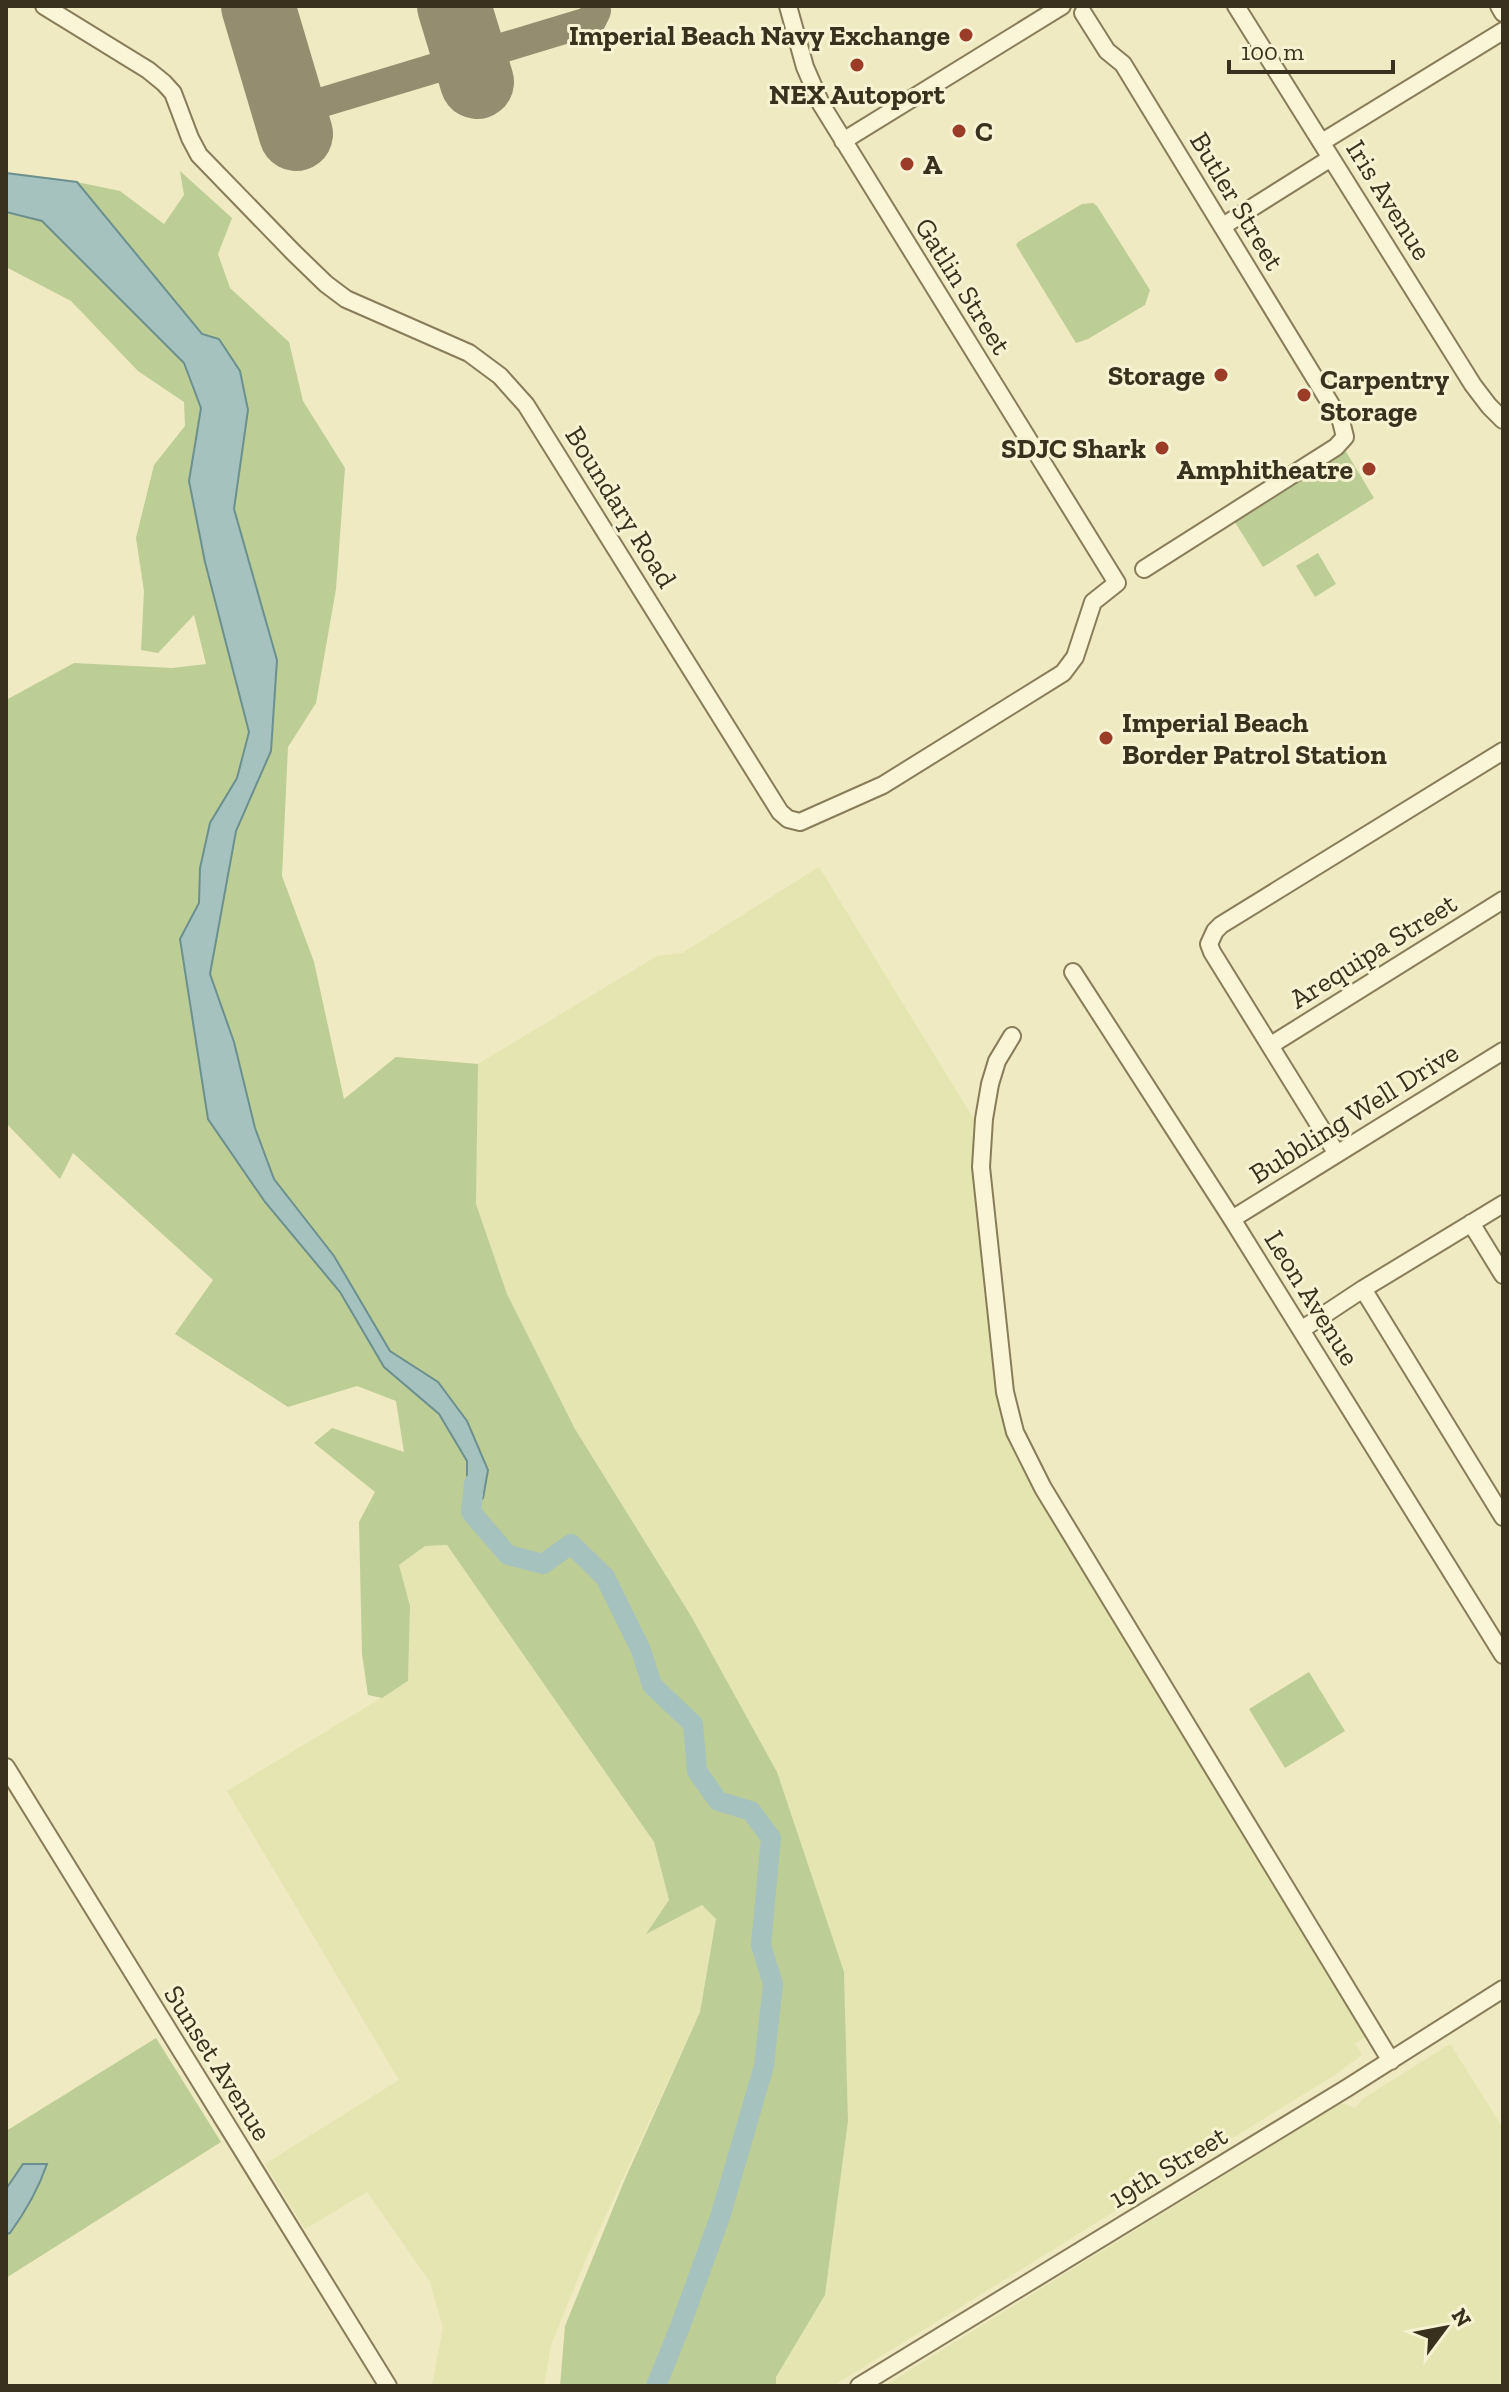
<svg xmlns="http://www.w3.org/2000/svg" width="1509" height="2392" viewBox="0 0 1509 2392" font-family="'Zilla Slab',serif">
<style>
.farmland{fill:#e4e5b0}
.green{fill:#bdcd96}
.water{fill:#a5c2be;stroke:#6b908e;stroke-width:2}
.lines{fill:none;stroke-linecap:round;stroke-linejoin:round}
.river{stroke:#a5c2be;stroke-width:20}
.taxiway{stroke:#948d70;stroke-width:30}
.runway{stroke:#948d70;stroke-width:74}
.minor-casing{stroke:#897c59;stroke-width:20}
.minor{stroke:#f9f5d6;stroke-width:16}
.poi-dot{fill:#9a3c28;stroke:#f6f2d2;stroke-width:3}
.labels{text-anchor:middle;dominant-baseline:central;stroke-width:6;stroke-linejoin:round;paint-order:stroke}
.poi-label{font-size:28px;font-weight:bold;fill:#39301d;stroke:#f6f2d2;text-anchor:end}
.street-label{font-size:28px;fill:#39301d;stroke:#f6f2d2}
</style>
<rect width="100%" height="100%" fill="#efeac2"/>
<path class="farmland" d="M819,867L975,1121L974,1172L999,1399L1011,1444L1029,1479L1367,2036L1355,2044L1362,2055L1333,2076L833,2386H776L775,2377L825,2295L848,2121L844,1972L691,1616L575,1429L507,1294L476,1204L478,1064L657,956L682,953Z
M447,1545L654,1842L669,1900L648,1933L702,1905L716,1919L700,2012L588,2254L551,2345L544,2386H432L443,2328L430,2282L367,2192L305,2229L265,2164L399,2080L227,1791L408,1682L410,1606L399,1565L425,1546Z
M1450,2044L1503,2128V2386H884L1341,2103L1355,2108L1364,2098Z"/>
<path class="green" d="M180,171L232,218L218,254L230,288L289,342L303,401L345,468L336,589L316,703L288,747L282,876L314,962L344,1099L396,1057L478,1064L476,1204L507,1294L575,1429L691,1616L777,1772L844,1972L848,2121L825,2295L776,2377V2386H560L565,2326L625,2179L700,2012L716,1919L702,1905L646,1934L669,1900L654,1842L447,1545L425,1546L399,1565L410,1606L408,1681L382,1698L368,1695L362,1654L359,1522L375,1492L314,1443L332,1428L404,1452L396,1401L357,1386L288,1407L175,1334L213,1280L73,1153L60,1179L6,1123V700L74,663L172,668L206,664L194,615L158,653L141,650L144,591L136,538L154,465L185,426L184,402L138,371L71,301L6,267V212L42,221L184,363L202,408L189,481L205,562L249,732L237,778L210,823L200,868L199,903L180,939L208,1119L265,1202L340,1292L384,1367L438,1414L467,1461V1513L482,1498L438,1382L390,1351L334,1256L274,1179L255,1128L234,1042L210,974L236,831L271,751L277,660L234,509L248,410L240,371L202,334L77,182L120,191L164,224L184,195Z
M1093,203L1097,206L1150,290L1145,305L1088,339L1076,343L1016,245L1018,242L1082,204Z
M1345,450L1374,498L1263,567L1233,519Z
M1318,553L1336,584L1315,597L1296,566Z
M1309,1672L1345,1731L1285,1768L1249,1709Z
M156,2038L221,2142L6,2278V2131Z"/>
<path class="water" d="M6,173L77,182L202,334L219,339L240,371L248,410L234,509L277,660L271,751L236,831L210,974L234,1042L255,1128L274,1179L334,1256L390,1351L438,1382L467,1421L488,1470L483,1498L467,1514V1461L439,1414L384,1367L340,1292L265,1202L208,1119L180,939L199,903L200,868L210,823L237,778L249,732L205,562L189,481L201,408L184,363L42,221L6,212Z
M23,2164H47C38,2190 26,2211 10,2233L6,2234V2189Z"/>
<g class="lines">
<path class="river" d="M474,1483L471,1512L508,1555L543,1564L571,1544L605,1577L641,1650L652,1685L693,1724L697,1771L718,1801L751,1811L771,1838L761,1945L773,1984L764,2066L720,2217L680,2327L656,2386"/>
<path class="taxiway" d="M290,112L591,21L596,11L595,6"/>
<path class="runway" d="M258,6L296,134
M454,6L477,82"/>
<g class="minor-casing">
<path id="minor" d="M44,6L148,70L164,83L173,93L190,138L199,155L294,253L326,284L346,299L469,353L500,376L526,405L780,812L788,819L800,822L883,785L1063,673L1075,657L1093,602L1117,583L821,104L805,67L788,6
M1236,6L1473,385L1489,406L1503,420
M1499,6L1503,13
M1083,13L1107,51L1123,64L1341,421L1345,437L1336,447L1144,569
M843,141L1062,6
M1322,142L1503,31
M1223,226L1331,158
M1073,972L1232,1219L1503,1655
M1012,1036L997,1061L990,1084L984,1119L981,1167L1005,1392L1015,1432L1043,1488L1391,2061
M1271,1045L1503,900
M1337,1154L1212,952L1209,944L1215,931L1221,925L1503,751
M1232,1219L1503,1051
M1471,1223L1503,1275
M1363,1289L1503,1517
M1301,1330L1363,1289L1503,1204
M6,1767L388,2386
M859,2386L1347,2088L1503,1989"/>
</g>
<use href="#minor" class="minor"/>
</g>
<g class="poi-dot">
<circle cx="966" cy="35" r="8"/>
<circle cx="857" cy="65" r="8"/>
<circle cx="959" cy="131" r="8"/>
<circle cx="907" cy="164" r="8"/>
<circle cx="1221" cy="375" r="8"/>
<circle cx="1304" cy="395" r="8"/>
<circle cx="1162" cy="448" r="8"/>
<circle cx="1369" cy="469" r="8"/>
<circle cx="1106" cy="738" r="8"/>
</g>
<g class="labels">
<g class="poi-label">
<text x="950" y="35">Imperial Beach Navy Exchange</text>
<text x="857" y="94" text-anchor="middle">NEX Autoport</text>
<text x="975" y="131" text-anchor="start">C</text>
<text x="923" y="164" text-anchor="start">A</text>
<text x="1205" y="375">Storage</text>
<text x="1320" y="379" text-anchor="start">Carpentry<tspan x="1320" dy="32">Storage</tspan></text>
<text x="1146" y="448">SDJC Shark</text>
<text x="1353" y="469">Amphitheatre</text>
<text x="1122" y="722" text-anchor="start">Imperial Beach<tspan x="1122" dy="32">Border Patrol Station</tspan></text>
</g>
<g class="street-label">
<text transform="translate(1389 200) rotate(58)">Iris Avenue</text>
<text transform="translate(1237 201) rotate(59)">Butler Street</text>
<text transform="translate(963 286) rotate(58)">Gatlin Street</text>
<text transform="translate(621 507) rotate(58)">Boundary Road</text>
<text transform="translate(1373 951) rotate(-32)">Arequipa Street</text>
<text transform="translate(1354 1113) rotate(-32)">Bubbling Well Drive</text>
<text transform="translate(1312 1298) rotate(58)">Leon Avenue</text>
<text transform="translate(218 2063) rotate(58)">Sunset Avenue</text>
<text transform="translate(1168 2167) rotate(-31)">19th Street</text>
</g>
</g>
<rect width="1509" height="2392" fill="none" stroke="#39301d" stroke-width="16"/>
<g transform="translate(1445 2328) rotate(58)" stroke="#f6f2d2" stroke-width="6" paint-order="stroke">
<path d="M0-6L14 30L0 20L-14 30Z" fill="#39301d"/>
<text y="-12" font-size="22" font-weight="bold" text-anchor="middle" fill="#39301d">N</text>
</g>
<path d="M1229 60v12h164v-12" fill="none" stroke="#39301d" stroke-width="4"/>
<text x="1241" y="60" font-size="24" fill="#39301d" stroke="#f6f2d2" stroke-width="6" paint-order="stroke">100 m</text>
</svg>
